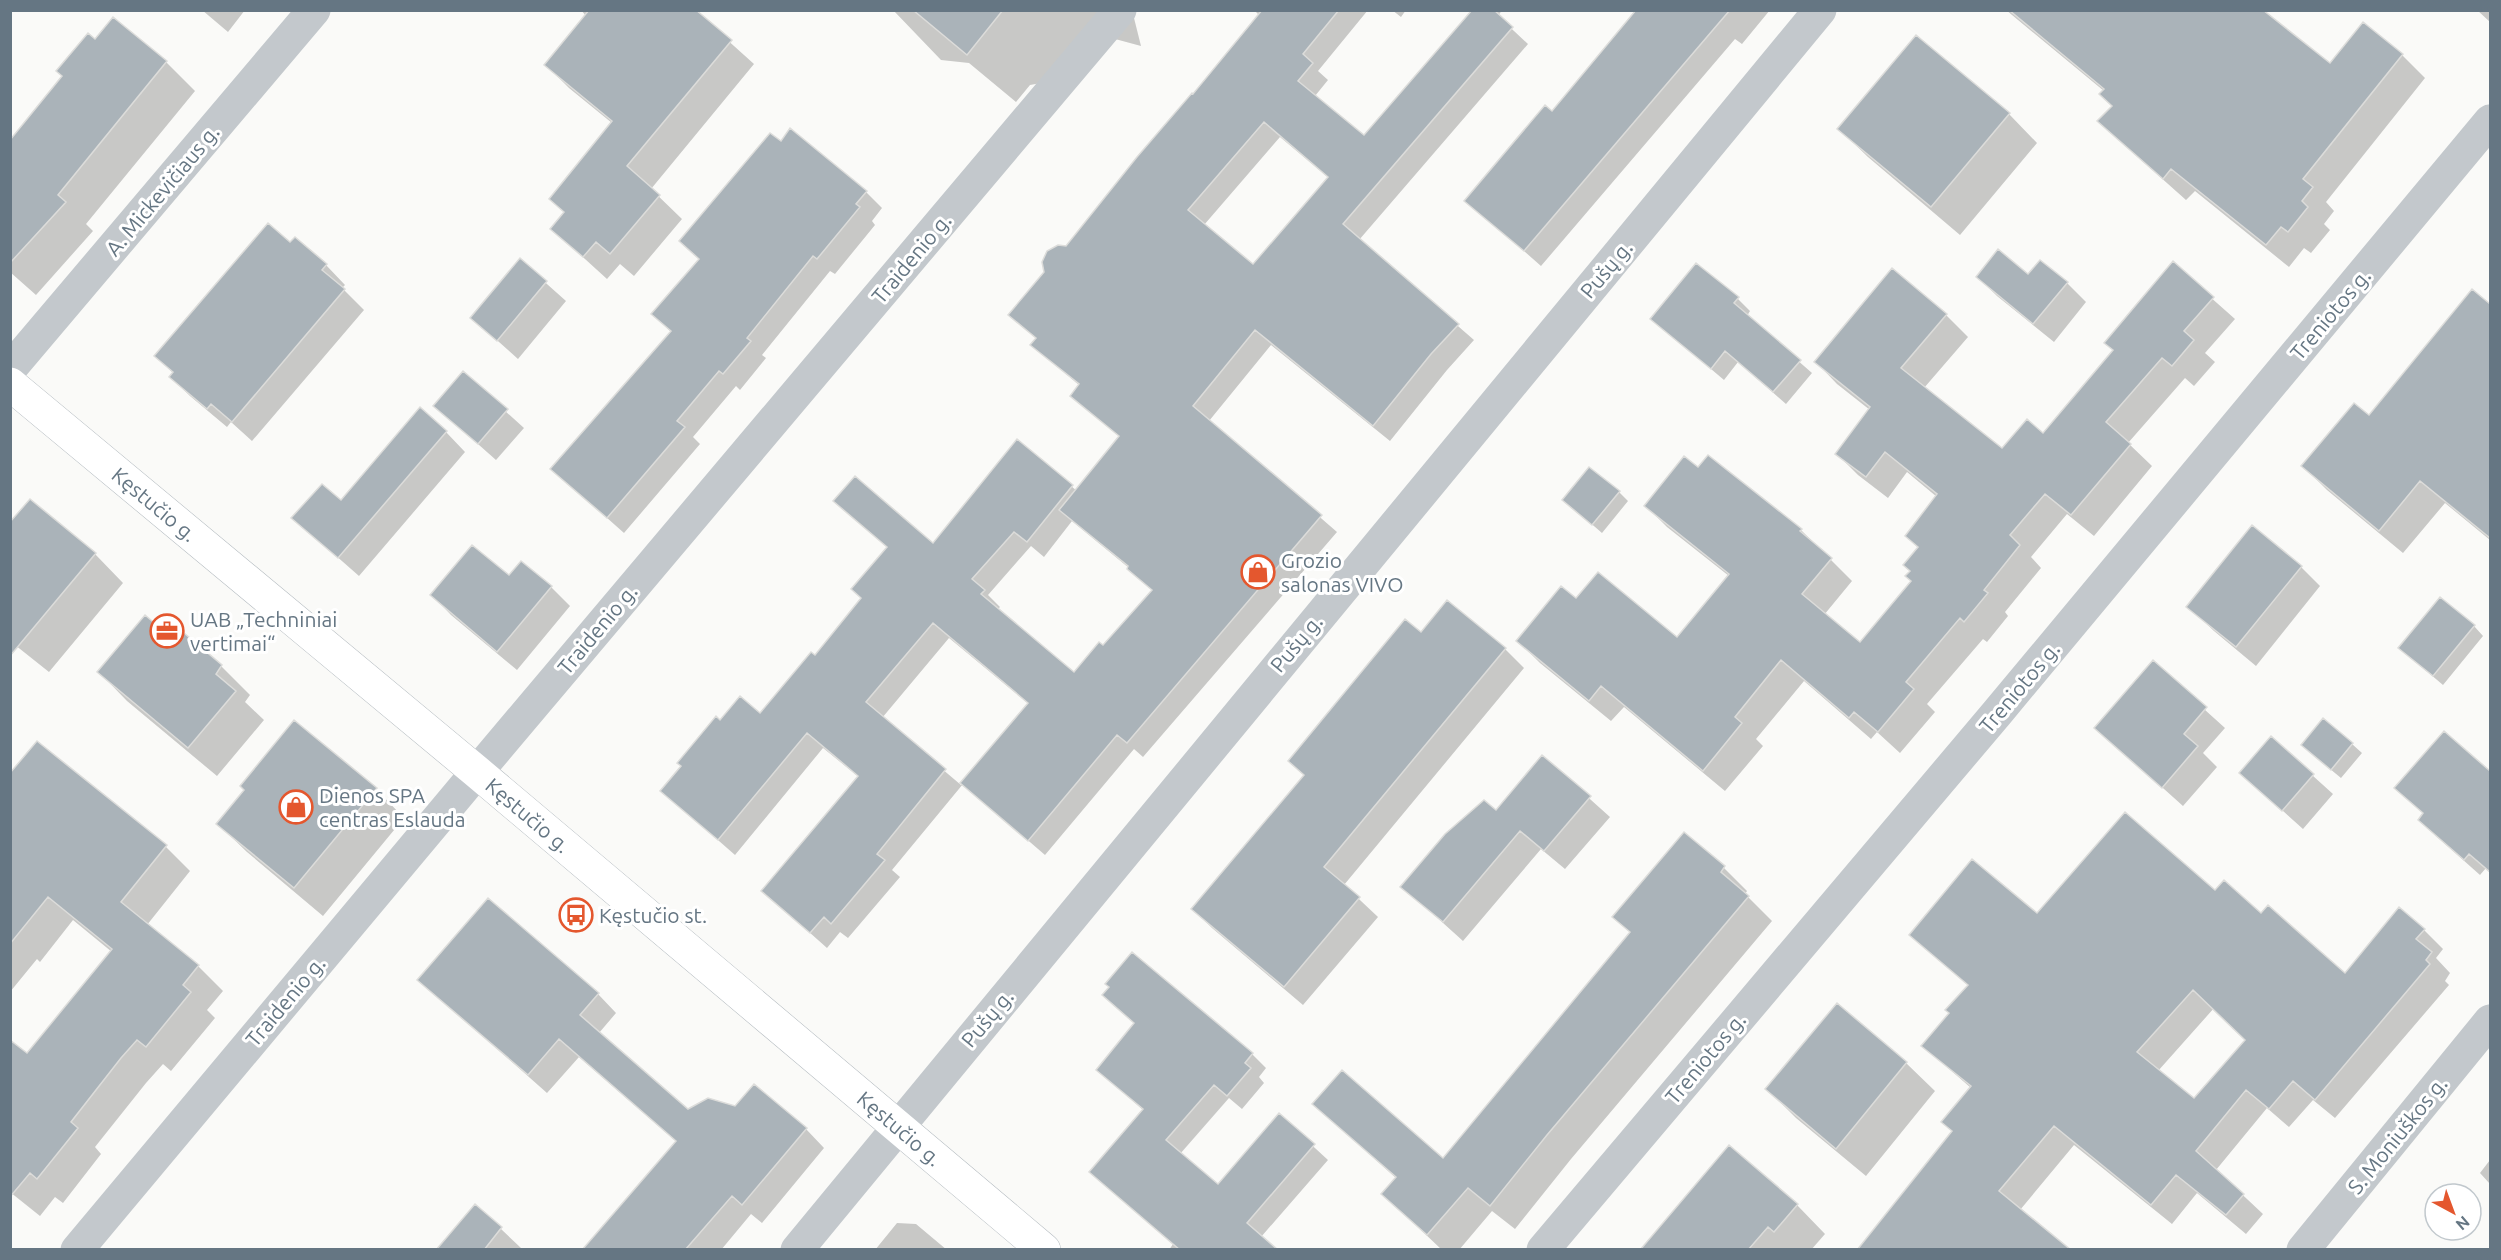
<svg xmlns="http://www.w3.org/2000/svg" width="2501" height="1260" viewBox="0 0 2501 1260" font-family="Ubuntu,sans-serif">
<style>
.shadow{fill:#0003;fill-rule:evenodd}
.building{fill:#aab3b9;stroke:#dcdcda;stroke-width:1.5;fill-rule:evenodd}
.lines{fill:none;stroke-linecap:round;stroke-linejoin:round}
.secondary-casing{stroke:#b3babf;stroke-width:34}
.street{stroke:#c3c8cc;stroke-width:33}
.secondary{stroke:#fff;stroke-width:33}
.labels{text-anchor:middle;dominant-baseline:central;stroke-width:6;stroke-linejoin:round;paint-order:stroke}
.street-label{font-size:21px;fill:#657683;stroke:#fff}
.poi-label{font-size:21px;fill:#657683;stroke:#fff;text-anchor:start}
</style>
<rect width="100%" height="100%" fill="#fafaf8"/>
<path class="shadow" d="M202,10H245L228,32Z
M581,10H694L754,64L651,189L682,219L634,276L620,264L607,279L552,229L565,213L551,199L612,123L569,88L546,65L586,16Z
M893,10H1132L1141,46L1104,36L1041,83L1030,85L1016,102L969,63L941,60Z
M1254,10H1368L1318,71L1328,80L1315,96L1364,137L1474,10H1502L1498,16L1528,44L1359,240L1474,340L1447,370L1390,441L1271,345L1209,421L1337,532L1143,757L1134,749L1045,855L963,784L892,870L900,877L848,938L840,932L827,948L763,891L859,777L823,748L735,855L662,791L720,722L760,715L815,657L863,599L888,548L835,501L933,545L1017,441L1077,491L1120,437L1072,396L1080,386L1032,344L1037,339L1010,315L1260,16ZM1280,137L1329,178L1253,266L1204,225ZM1072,521L1129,568L1153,591L1103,647L1075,674L997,610L1000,607L988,595L1031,546L1044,557ZM949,638L1029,704L961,785L882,718Z
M1392,10H1406L1401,17Z
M1638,10H1770L1742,44L1735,39L1541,266L1466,200L1552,113Z
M2006,10H2261L2330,65L2364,24L2402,55L2425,78L2326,202L2334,211L2324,224L2330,230L2311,253L2304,248L2289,267L2195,191L2186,200L2122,143L2099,121L2113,106L2104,91Z
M2477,10H2490V22Z
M113,19L166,62L195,91L86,224L93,231L36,295L10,272V142Z
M1916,37L2009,114L2037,143L1960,235L1868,157L1839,129Z
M866,192L882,208L872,221L875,225L835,274L830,271L762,355L766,358L740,390L736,386L693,437L700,444L624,533L552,469L671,332L653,314Z
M291,244L326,265L345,285L342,288L364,310L252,441L231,422L227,427L190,396L171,377L174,374L156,356Z
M520,260L566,301L518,359L472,318Z
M2173,264L2235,319L2205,353L2215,362L2194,386L2185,378L2128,443L2152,466L2094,536L2067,514L2031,557L2041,568L2005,612L2008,616L1987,642L1983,639L1927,704L1935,712L1900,753L1877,732L1871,739L1804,681L1756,739L1763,746L1725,791L1624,707L1611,721L1540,663L1518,641L1576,600L1677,639L1729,576L1667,527L1646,506L1698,469L1708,457L1801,530L1852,581L1824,615L1860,645L1913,581L1911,571L1919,549L1907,536L1937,497L1907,472L1888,498L1858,475L1837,454L1870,410L1837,384L1816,362L1946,315L1968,337L1924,388L2002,450L2043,435L2114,350Z
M1696,265L1738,299L1750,311L1747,316L1812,373L1786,404L1738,362L1724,380L1652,319Z
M2029,276L2067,283L2086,302L2054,342L1997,296L1978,277Z
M2472,291L2490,306V540L2445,503L2403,553L2327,490L2303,466L2369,417Z
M463,373L524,428L496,460L435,406Z
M446,432L465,452L359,576L293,518L341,502Z
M1619,492L1628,501L1602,533L1564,500Z
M30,501L95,554L123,583L49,672L10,641Z
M2301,567L2320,586L2256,666L2214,631L2194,612Z
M551,587L570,606L517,670L451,615L432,595Z
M172,625L221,666L250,695L245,702L264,720L217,776L127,701L99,672L165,634Z
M2474,626L2483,636L2443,685L2410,657Z
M1422,634L1505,649L1524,668L1344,885L1378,917L1303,1005L1212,928L1193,909L1305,776L1290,761Z
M2153,663L2225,728L2203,753L2217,767L2183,806L2096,728Z
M2444,733L2490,773V873L2486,868L2480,875L2435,835L2420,820L2424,814L2412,803Z
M2271,738L2333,794L2303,829L2241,773Z
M37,743L166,847L190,871L147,925L198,966L223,991L207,1010L215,1018L171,1071L163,1064L146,1083L95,1147L101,1154L63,1203L55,1197L40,1216L10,1192L27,1055L112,952L73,920L40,962L37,959L10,992V776Z
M2352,744L2362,753L2341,778L2312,754Z
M1543,757L1610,817L1565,869L1541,849L1463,941L1402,886L1496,812Z
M376,789L404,818L323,916L247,852L218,824Z
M1724,868L1747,891L1745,894L1772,921L1571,1159L1515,1229L1492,1211L1459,1250H1442L1383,1194L1397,1179L1314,1104L1443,1160L1631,933L1614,916Z
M2216,892L2280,934L2158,1071L2194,1100L2345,975L2424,930L2443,949L2436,958L2450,973L2445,981L2449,985L2335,1118L2313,1100L2289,1127L2267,1108L2216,1170L2263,1214L2246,1234L2197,1193L2172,1224L2074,1145L2020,1210L1885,1220L1883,1218L1953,1132L1943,1122L1971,1088L1923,1046L1951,1014L1969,986L1911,935L2037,915Z
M419,980L598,994L616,1013L599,1033L687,1111L806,1129L824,1148L762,1223L751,1214L721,1250H584L677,1142L579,1057L547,1093Z
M1252,1054L1266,1068L1259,1077L1264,1083L1242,1109L1229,1098L1180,1154L1218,1186L1279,1115L1328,1160L1261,1237L1275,1250H1169L1173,1244L1091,1172L1143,1110L1098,1070Z
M1906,1063L1935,1091L1866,1176L1796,1118L1767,1089Z
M2490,1160V1184L2480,1173Z
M1797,1205L1825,1234L1811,1250H1642Z
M475,1206L501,1229L521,1248L519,1250H438Z
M897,1223L916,1224L947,1250H875Z"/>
<path class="building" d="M589,10H696L732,40L627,166L660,195L610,254L596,242L583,257L550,229L564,212L549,199L612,121L544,65Z
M913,10H1003L967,55Z
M1262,10H1339L1303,54L1313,63L1298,81L1364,135L1472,10H1494L1513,27L1343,224L1459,324L1431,354L1373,426L1255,330L1193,406L1322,515L1127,743L1117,735L1028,841L960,783L1028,703L933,623L866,702L946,769L877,854L885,860L831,924L824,917L810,933L761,891L858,776L807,733L718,840L660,791L681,766L677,763L716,716L720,720L740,696L760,713L811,652L815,655L861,598L851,589L887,547L833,501L855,476L933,543L1017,439L1073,485L1027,542L1014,532L972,579L985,590L981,594L1074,672L1099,642L1103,645L1152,590L1127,569L1128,566L1059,510L1119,436L1070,396L1079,384L1030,345L1036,338L1008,315L1044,272L1042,262L1047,251L1058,245L1066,246L1137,157L1192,93L1193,94ZM1264,122L1328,177L1253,264L1188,210Z
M1636,10H1730L1524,251L1464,201L1545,105L1552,111Z
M2009,10H2263L2330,63L2363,22L2403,54L2303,179L2313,187L2302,201L2308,207L2288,232L2281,227L2266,245L2171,169L2163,179L2097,121L2112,106L2099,94L2104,89Z
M113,17L167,61L58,195L66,202L10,263V140L62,76L56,71L88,33L95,39Z
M1916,35L2010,113L1931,207L1837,129Z
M790,128L867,191L856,204L860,207L817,259L813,256L747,338L751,341L723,374L719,371L677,421L685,427L607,518L550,469L671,331L651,314L699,259L679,241L770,133L781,141Z
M268,223L290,242L295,237L327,264L322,270L345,289L232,422L211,404L207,409L169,377L173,372L154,356Z
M1998,249L2028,274L2040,260L2068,282L2033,324L1976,277Z
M520,258L547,281L497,341L470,318Z
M2173,261L2214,297L2184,331L2194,340L2172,366L2162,358L2106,422L2131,444L2071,515L2045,494L2010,535L2020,545L1984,590L1988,593L1964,622L1960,618L1906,682L1914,689L1878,732L1854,712L1849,718L1781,660L1735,717L1742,723L1703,771L1601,686L1589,701L1516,641L1561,586L1576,598L1598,572L1677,637L1729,574L1644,506L1684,456L1698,467L1708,455L1802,529L1800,531L1832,558L1802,594L1860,642L1911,581L1905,576L1910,571L1903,565L1918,547L1905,536L1937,494L1885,452L1866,477L1835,454L1870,407L1814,362L1892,268L1947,314L1901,368L2002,448L2027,419L2043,433L2113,350L2104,343Z
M1696,263L1739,297L1734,303L1801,360L1773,392L1725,351L1711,369L1650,319Z
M2472,289L2490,304V538L2420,481L2379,531L2301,466L2354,403L2369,415Z
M463,371L508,409L478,444L433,406Z
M420,407L447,431L338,558L291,518L322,484L341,500Z
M1589,467L1620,491L1592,525L1562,500Z
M30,499L96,553L10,656V522Z
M2252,525L2302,566L2236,647L2186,607Z
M472,545L509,575L521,561L552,586L497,652L430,595Z
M2440,597L2475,625L2433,676L2398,648Z
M1447,600L1506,648L1324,867L1360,897L1284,987L1191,909L1304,775L1288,761L1405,619L1421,632Z
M145,615L165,632L172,623L222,665L216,674L236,691L188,748L97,672Z
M2153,660L2207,707L2184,734L2198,746L2162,788L2094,728Z
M2323,718L2353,743L2331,770L2301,745Z
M294,720L377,788L294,888L216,824L244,790L240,786Z
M2444,731L2490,771V872L2469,854L2464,860L2418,820L2423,813L2394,788Z
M2271,736L2314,774L2282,811L2239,773Z
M37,741L167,845L121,902L199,965L183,985L191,992L146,1047L137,1040L121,1058L71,1122L78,1128L37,1179L30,1173L10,1197V1040L27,1053L112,949L48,897L10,944V773Z
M1542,755L1591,796L1544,851L1520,831L1443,922L1400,887L1445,834L1484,800L1496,810Z
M2125,812L2215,890L2224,880L2261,913L2268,905L2345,973L2399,907L2425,929L2416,939L2432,952L2426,960L2430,964L2315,1100L2293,1081L2269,1109L2246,1090L2196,1151L2244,1194L2226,1215L2176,1175L2151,1205L2054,1126L1999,1191L2071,1250H1857L1952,1131L1941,1122L1971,1086L1921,1046L1949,1013L1945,1010L1968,985L1909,935L1972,859L2037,913ZM2193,990L2245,1040L2194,1098L2137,1052Z
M1684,832L1725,866L1721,872L1749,896L1547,1135L1490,1206L1468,1188L1427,1235L1381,1194L1396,1177L1312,1104L1342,1070L1443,1158L1630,932L1612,917Z
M488,898L599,993L580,1015L688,1109L708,1098L735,1106L754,1084L807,1128L742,1205L732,1196L685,1250H582L676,1141L559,1039L528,1075L417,980Z
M1132,952L1253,1053L1245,1063L1251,1068L1227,1096L1214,1085L1166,1140L1218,1184L1279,1113L1315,1144L1247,1223L1278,1250H1180L1089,1172L1143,1109L1096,1070L1134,1023L1102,995L1109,987L1105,984Z
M1837,1003L1907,1062L1836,1149L1765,1089Z
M1729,1145L1798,1204L1774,1232L1768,1227L1748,1250H1640Z
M475,1204L502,1227L484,1250H436Z"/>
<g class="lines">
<g class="secondary-casing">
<g id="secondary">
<path id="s1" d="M10,384L477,772L1044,1250"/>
</g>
</g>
<path class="street" d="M10,369L314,10
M77,1250L477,772L1120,10
M797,1250L1820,10
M1543,1250L1997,713L2490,121
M2303,1250L2490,1021"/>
<use href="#secondary" class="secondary"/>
</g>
<defs>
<g id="shop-ring" transform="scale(1.725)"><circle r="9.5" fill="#fff" stroke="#e4572e" stroke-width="1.5"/><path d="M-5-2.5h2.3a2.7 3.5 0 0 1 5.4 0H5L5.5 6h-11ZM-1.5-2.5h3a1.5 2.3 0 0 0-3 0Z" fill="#e4572e"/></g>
<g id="office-ring" transform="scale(1.725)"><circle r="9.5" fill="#fff" stroke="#e4572e" stroke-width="1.5"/><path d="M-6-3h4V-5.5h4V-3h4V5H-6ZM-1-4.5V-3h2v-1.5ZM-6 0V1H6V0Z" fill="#e4572e"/></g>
<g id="bus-ring" transform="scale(1.725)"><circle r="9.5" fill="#fff" stroke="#e4572e" stroke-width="1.5"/><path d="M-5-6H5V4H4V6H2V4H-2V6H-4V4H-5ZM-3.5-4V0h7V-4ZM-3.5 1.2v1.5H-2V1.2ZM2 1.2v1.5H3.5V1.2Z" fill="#e4572e"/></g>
</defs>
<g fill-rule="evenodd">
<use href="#shop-ring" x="1258" y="572"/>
<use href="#office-ring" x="167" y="631"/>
<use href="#shop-ring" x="296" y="807"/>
<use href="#bus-ring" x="576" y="915"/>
</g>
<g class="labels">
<g class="street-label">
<text transform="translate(162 190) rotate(-50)">A. Mickevičiaus g.</text>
<text transform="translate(911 258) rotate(-50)">Traidenio g.</text>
<text transform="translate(1606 269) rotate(-50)">Pušų g.</text>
<text transform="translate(2330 314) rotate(-50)">Treniotos g.</text>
<text stroke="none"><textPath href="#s1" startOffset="188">Kęstučio g.</textPath></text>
<text transform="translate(597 629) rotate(-50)">Traidenio g.</text>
<text transform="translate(1296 643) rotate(-50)">Pušų g.</text>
<text transform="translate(2019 687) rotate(-50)">Treniotos g.</text>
<text stroke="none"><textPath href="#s1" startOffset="674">Kęstučio g.</textPath></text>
<text transform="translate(285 1001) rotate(-50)">Traidenio g.</text>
<text transform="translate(987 1018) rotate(-50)">Pušų g.</text>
<text transform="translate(1705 1058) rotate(-50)">Treniotos g.</text>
<text stroke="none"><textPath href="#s1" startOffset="1160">Kęstučio g.</textPath></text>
<text transform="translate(2397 1135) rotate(-51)">S. Moniuškos g.</text>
</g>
<g class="poi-label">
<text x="1281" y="560">Grozio<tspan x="1281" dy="24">salonas VIVO</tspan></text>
<text x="190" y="619">UAB „Techniniai<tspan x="190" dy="24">vertimai“</tspan></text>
<text x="319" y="795">Dienos SPA<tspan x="319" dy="24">centras Eslauda</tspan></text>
<text x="599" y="915">Kęstučio st.</text>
</g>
</g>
<rect width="2501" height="1260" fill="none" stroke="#657683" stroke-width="24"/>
<g transform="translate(2453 1212) rotate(139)"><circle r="28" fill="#ffffff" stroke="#c1c8cd" stroke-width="1.5"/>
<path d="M0-4.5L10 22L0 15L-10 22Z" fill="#e4572e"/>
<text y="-9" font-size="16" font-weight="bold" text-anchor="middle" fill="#657683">N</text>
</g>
</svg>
